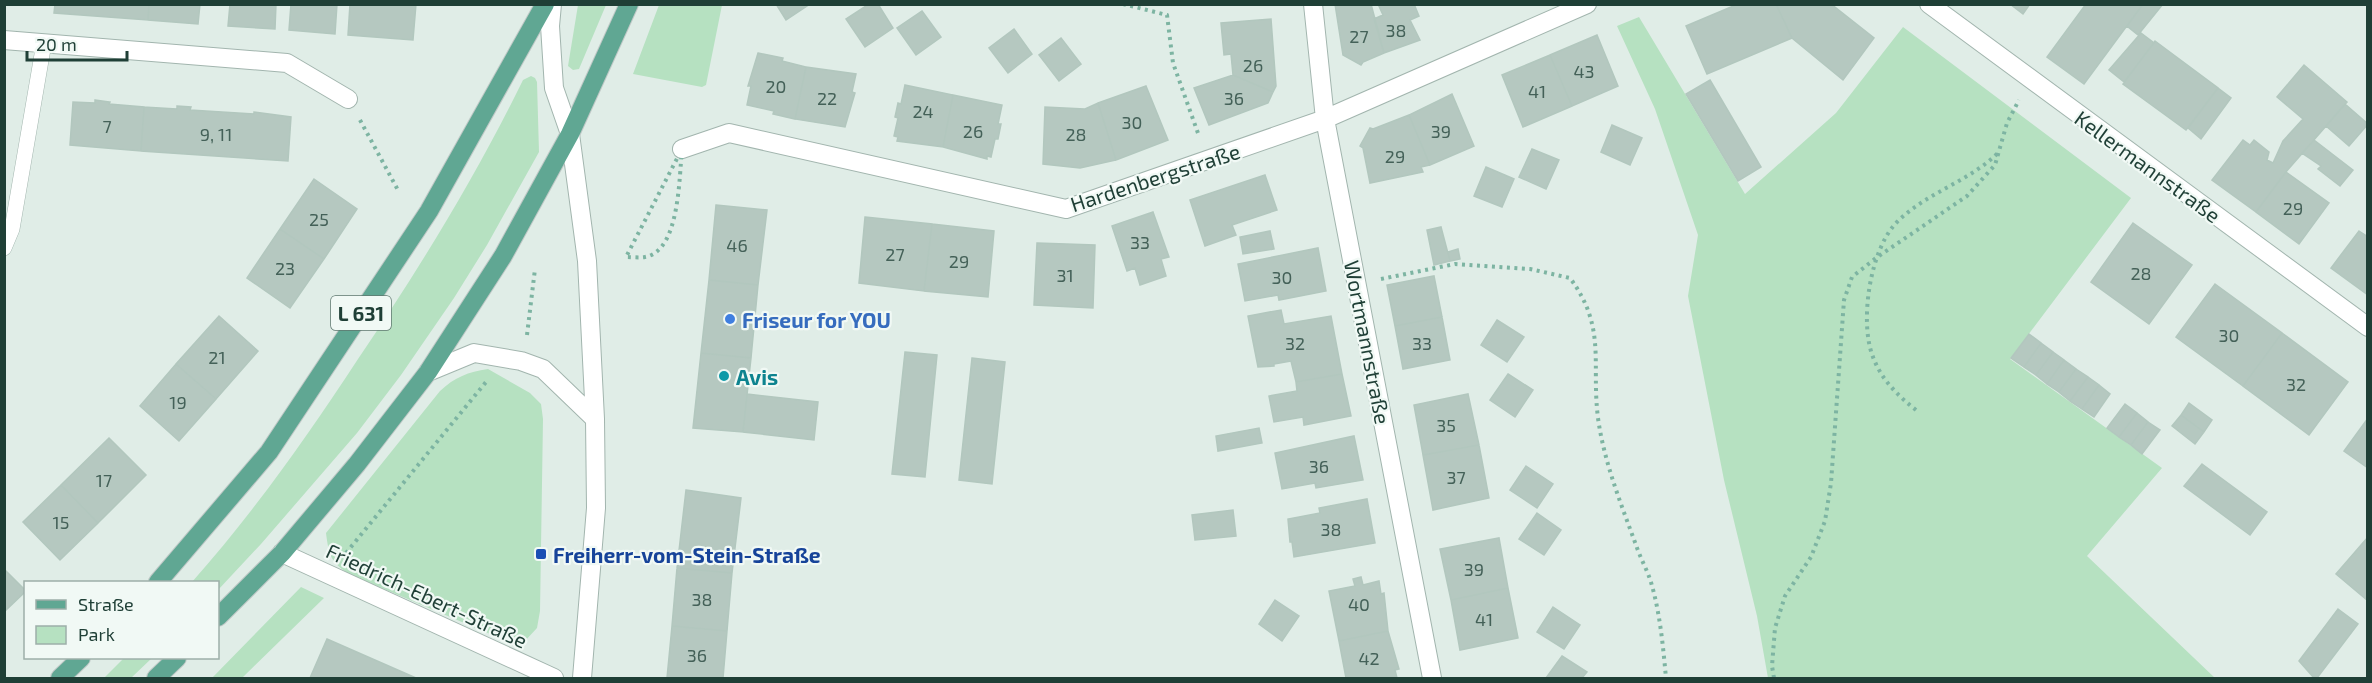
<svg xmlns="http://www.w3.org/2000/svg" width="2372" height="683" viewBox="0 0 2372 683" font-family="'Exo 2',sans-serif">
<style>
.green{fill:#b6e1c1}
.building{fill:#b5c8c0;stroke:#b2c7be;stroke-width:1.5}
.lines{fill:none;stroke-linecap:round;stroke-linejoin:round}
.service-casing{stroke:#a2b5ae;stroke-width:16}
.minor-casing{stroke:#a2b5ae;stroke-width:20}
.primary-casing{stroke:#c0c9c7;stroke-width:20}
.path{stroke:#7db4a2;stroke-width:4;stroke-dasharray:3 4.5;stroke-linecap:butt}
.service{stroke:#fff;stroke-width:15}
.minor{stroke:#fff;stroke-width:18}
.primary{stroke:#60a793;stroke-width:18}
.shop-dot{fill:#3f7fe0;stroke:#f1f9f5;stroke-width:2}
.culture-dot{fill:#0f9aa8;stroke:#f1f9f5;stroke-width:2}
.transit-dot{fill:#1a4fb4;stroke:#f1f9f5;stroke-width:2}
.labels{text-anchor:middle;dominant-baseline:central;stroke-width:4.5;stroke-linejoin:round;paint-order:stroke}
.number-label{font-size:18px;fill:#446158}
.shield{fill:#f1f9f5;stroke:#5e776f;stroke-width:1.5}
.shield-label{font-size:20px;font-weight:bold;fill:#1f3f36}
.street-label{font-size:21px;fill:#1f3f36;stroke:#f1f9f5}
.shop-label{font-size:21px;font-weight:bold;fill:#366cbe;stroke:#f1f9f5;text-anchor:start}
.culture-label{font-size:21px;font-weight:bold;fill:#0d838f;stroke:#f1f9f5;text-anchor:start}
.transit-label{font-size:21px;font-weight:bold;fill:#164399;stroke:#f1f9f5;text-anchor:start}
</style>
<rect width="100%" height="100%" fill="#e0ede7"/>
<path class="green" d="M578,5H606L579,69L573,70L568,66Z
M659,5H722L706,85L702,87L633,74Z
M1639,17L1745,194L1836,113L1903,27L2131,198L2010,359L2162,468L2087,556L2215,678H1768L1757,616L1724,480L1688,296L1698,235L1655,109L1617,26Z
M531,76L535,78L537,82L539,152L487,245L454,298L401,375L357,433L261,544L218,590V582H192C254,512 307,437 358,359C419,269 475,178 523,80Z
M488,369L530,393L541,404L543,419L540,611L537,628L524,642H509L351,575C331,563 329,556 326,533L440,391C455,377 468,372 488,369Z
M301,587L324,598L242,678H212Z
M124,658H152L131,678H104Z"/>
<path class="building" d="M55,4H149L148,20L54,13Z
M149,4H200L198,24L148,20Z
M230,4H276L275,29L228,26Z
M291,4H337L335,34L289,30Z
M350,4H416L413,40L348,35Z
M776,4H810L786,20Z
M869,4H878L893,28L865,47L846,19Z
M1335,4H1371L1384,53L1363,62L1361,65L1343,55Z
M1378,4H1414L1419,16L1410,20L1420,40L1384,53L1374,19L1383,15Z
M1738,4H1776L1792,38L1707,74L1686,26Z
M1776,4H1831L1874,38L1843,80L1792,38Z
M2010,4H2030L2023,14Z
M2086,4H2143L2084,84L2047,57Z
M2143,4H2163L2138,35L2127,26Z
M922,11L941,37L916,55L897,28Z
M1271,19L1276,86L1273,92L1233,75L1231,54L1224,55L1221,23Z
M1014,29L1032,54L1008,73L989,48Z
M2141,33L2154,43L2124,82L2109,70Z
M1597,35L1618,86L1572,106L1550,55Z
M1061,38L1081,64L1059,81L1039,55Z
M2155,41L2218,88L2186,130L2123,84Z
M758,53L783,58L782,61L806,67L795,119L773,114L774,111L747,105L751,86H748Z
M1550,55L1572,106L1523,127L1502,75Z
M2304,65L2347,102L2285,173L2256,212L2212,180L2243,140L2250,145L2254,140L2269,152L2267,160L2273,163L2283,141L2303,119L2277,97Z
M806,67L856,74L852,92L855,93L845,127L795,119Z
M1233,75L1273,92L1268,103L1209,125L1194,88Z
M1710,80L1761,167L1738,181L1686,94Z
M905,85L953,95L943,147L897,141L898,137L894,136L898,118L895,117L898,103L901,104Z
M1146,86L1168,140L1116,160L1098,103Z
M2218,88L2231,98L2201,139L2188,128Z
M1452,94L1474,146L1430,165L1409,115Z
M953,95L1002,105L998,124H1001L998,139H995L991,157L987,156V159L943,147Z
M95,100L110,102L109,104L144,107L141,151L70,145L73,102L95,103Z
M1098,103L1116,160L1080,168L1043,164L1045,107L1085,109Z
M2345,104L2368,124L2349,146L2326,126Z
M177,106L191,107L190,110L254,114V112L291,117L288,161L141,151L144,107L177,109Z
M1409,115L1430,165L1421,167L1423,172L1370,183L1363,148L1360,146L1370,128L1373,129Z
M1612,125L1642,138L1630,165L1601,152Z
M2314,140L2353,170L2340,186L2318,169L2321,166L2302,153Z
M1532,149L1559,160L1546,189L1519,177Z
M1486,167L1514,179L1502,207L1474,196Z
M2286,172L2329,203L2299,244L2256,212Z
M1265,175L1277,210L1232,225L1236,235L1205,246L1190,200Z
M314,179L357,209L324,259L280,229Z
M716,205L767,210L758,285L709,280Z
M1153,212L1169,257L1161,259L1166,276L1140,285L1135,268L1127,271L1112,226Z
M865,217L932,224L924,291L859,283Z
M2133,223L2192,265L2149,324L2091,282Z
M932,224L994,231L988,297L924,291Z
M1441,227L1450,261L1434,265L1427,230Z
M280,229L324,259L290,308L247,278Z
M1270,231L1274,249L1243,254L1240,237Z
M2359,231L2368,237V295L2331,268Z
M1037,243L1095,245L1093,308L1034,305Z
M1318,248L1326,291L1279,300L1278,295L1245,301L1238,264Z
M1458,249L1460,259L1450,261L1448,252Z
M1434,276L1442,317L1395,326L1387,285Z
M709,280L758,285L751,358L701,353Z
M2215,284L2282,333L2243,386L2176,337Z
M1281,310L1284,324L1331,316L1342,374L1296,382L1291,361L1274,364V366L1258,367L1248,316Z
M219,316L258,351L216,399L176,364Z
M1442,317L1450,360L1403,369L1395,326Z
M1497,320L1524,337L1507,362L1481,345Z
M2282,333L2348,382L2309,435L2243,386Z
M2029,334L2041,343L2024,367L2011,358Z
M2041,343L2053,352L2036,375L2024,367Z
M905,352L937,355L925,477L892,474Z
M2053,352L2064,360L2047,384L2036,375Z
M701,353L751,358L743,432L693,428Z
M972,358L1005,362L992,484L959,480Z
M2064,360L2076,369L2059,392L2047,384Z
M176,364L216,399L179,441L140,406Z
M2076,369L2088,377L2070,401L2059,392Z
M1342,374L1351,416L1304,425L1303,417L1274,422L1269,396L1297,391L1296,382Z
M1508,374L1533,390L1515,417L1490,400Z
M2088,377L2099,385L2082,409L2070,401Z
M2099,385L2110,394L2094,417L2082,409Z
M747,394L818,402L814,440L743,432Z
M1468,394L1479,445L1423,455L1414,405Z
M2189,403L2212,420L2204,432L2181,415Z
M2125,404L2137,413L2119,437L2107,428Z
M2137,413L2148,422L2131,445L2119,437Z
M2181,415L2204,432L2195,444L2172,426Z
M2368,418V468L2344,451Z
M2148,422L2160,430L2142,454L2131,445Z
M1259,428L1262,443L1218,451L1216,436Z
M1354,436L1363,480L1316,488L1315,483L1282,489L1275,453Z
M109,438L146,475L98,523L61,485Z
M1479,445L1489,498L1433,510L1423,455Z
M2202,464L2267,512L2250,535L2184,486Z
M1526,466L1553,484L1537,508L1510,490Z
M61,485L98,523L60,560L23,522Z
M686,490L741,498L732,573L677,568Z
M1367,499L1375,543L1294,557L1292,542H1290L1288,519L1320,513L1319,508Z
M1233,510L1236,536L1195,540L1192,515Z
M1537,513L1561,530L1544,555L1519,539Z
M2368,537V601L2336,574Z
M1499,538L1508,588L1451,600L1440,549Z
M677,568L732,573L727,631L672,626Z
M4,569L26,591L4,612Z
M1361,577L1363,585L1379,581L1381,594L1384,593L1388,631L1339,641L1329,591L1355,586L1353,579Z
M1508,588L1518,638L1460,650L1451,600Z
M1275,600L1299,616L1282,641L1259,624Z
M1553,607L1580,625L1564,649L1537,632Z
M2338,609L2358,624L2317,678H2314L2299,661Z
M672,626L727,631L723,678H667Z
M1388,631L1399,669L1395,670L1397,678H1346L1339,641Z
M327,639L416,678H310Z
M1562,656L1587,672L1582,678H1546Z"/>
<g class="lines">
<g class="service-casing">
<path id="service" d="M4,248L12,229L44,43"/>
</g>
<g class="minor-casing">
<path id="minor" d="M552,4L550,26L554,88L570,134L587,261L595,419L596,508L582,678
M1313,4L1325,119L1432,678
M1929,4L2368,327
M4,40L287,63L348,99
M682,149L729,133L1066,209L1325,119L1587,4
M428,372L474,353L521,361L543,369L595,419
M282,553L554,678"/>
</g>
<g class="primary-casing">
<path id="primary" d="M158,582L269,452L429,211L545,4
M218,617L282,553L357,464L428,372L503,256L570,134L629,4
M60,678L81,658
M156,678L177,658"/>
</g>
<path class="path" d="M1123,4L1167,15L1173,63L1199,136
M360,120L399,192
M682,149C679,177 680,251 645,257C639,258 632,257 626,257Z
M1381,279L1455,264L1530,269L1570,278C1607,328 1591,363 1598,418C1604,462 1621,504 1636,545C1640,557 1646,568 1650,579C1660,611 1663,646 1666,678
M527,335L535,269
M1916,410C1898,396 1881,379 1873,357C1859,322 1870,249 1897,222C1927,192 1969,182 1999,152
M346,553L486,382
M1774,678L1772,666L1775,628L1785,596L1811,557L1825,521L1831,483L1844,300L1852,277L1876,258L1967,196L1995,165L2007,123L2019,100"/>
<use href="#service" class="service"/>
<use href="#minor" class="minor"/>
<use href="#primary" class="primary"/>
</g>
<circle class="shop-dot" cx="730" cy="319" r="6"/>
<circle class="culture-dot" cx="724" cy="376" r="6"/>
<rect class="transit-dot" x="535" y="548" width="12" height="12" rx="3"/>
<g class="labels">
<g class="number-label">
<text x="1396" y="30">38</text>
<text x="1359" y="36">27</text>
<text x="1253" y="65">26</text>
<text x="1584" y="71">43</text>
<text x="776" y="86">20</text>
<text x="1537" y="91">41</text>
<text x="827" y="98">22</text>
<text x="1234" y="98">36</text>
<text x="923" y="111">24</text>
<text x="1132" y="122">30</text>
<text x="107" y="126">7</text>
<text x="973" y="131">26</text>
<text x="1441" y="131">39</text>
<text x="216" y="134">9, 11</text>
<text x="1076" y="134">28</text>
<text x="1395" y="156">29</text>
<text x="2293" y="208">29</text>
<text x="319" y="219">25</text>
<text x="1140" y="242">33</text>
<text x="737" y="245">46</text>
<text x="895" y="254">27</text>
<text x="959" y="261">29</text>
<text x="285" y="268">23</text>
<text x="2141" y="273">28</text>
<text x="1065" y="275">31</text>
<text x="1282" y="277">30</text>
<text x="2229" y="335">30</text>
<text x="1295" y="343">32</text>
<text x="1422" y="343">33</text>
<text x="217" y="357">21</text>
<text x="2296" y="384">32</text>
<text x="178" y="402">19</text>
<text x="1446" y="425">35</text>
<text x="1319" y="466">36</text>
<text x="1456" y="477">37</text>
<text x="104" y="480">17</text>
<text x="61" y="522">15</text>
<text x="1331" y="529">38</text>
<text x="1474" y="569">39</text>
<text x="702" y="599">38</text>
<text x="1359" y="604">40</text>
<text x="1484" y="619">41</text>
<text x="697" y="655">36</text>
<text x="1369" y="658">42</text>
</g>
<rect class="shield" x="331" y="296" width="60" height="34" rx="4.5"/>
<g class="shield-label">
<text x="361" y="313">L 631</text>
</g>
<g class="street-label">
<text transform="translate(2148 166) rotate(36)">Kellermannstraße</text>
<text transform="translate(1155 177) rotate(-18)">Hardenbergstraße</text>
<text transform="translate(1368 342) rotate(79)">Wortmannstraße</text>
<text transform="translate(427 595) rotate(25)">Friedrich-Ebert-Straße</text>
</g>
<g class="shop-label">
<text x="742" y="319">Friseur for YOU</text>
</g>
<g class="culture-label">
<text x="736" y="376">Avis</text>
</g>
<g class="transit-label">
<text x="553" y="554">Freiherr-vom-Stein-Straße</text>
</g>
</g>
<rect width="2372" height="683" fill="none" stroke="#1f3f36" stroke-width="12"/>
<rect x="24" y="581" width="195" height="78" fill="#f1f9f5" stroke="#9dafa9" stroke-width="1.5"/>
<rect x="36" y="600" width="30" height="9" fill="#60a793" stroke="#9dafa9" stroke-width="1.5"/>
<text x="78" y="611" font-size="18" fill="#1f3f36">Straße</text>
<rect x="36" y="626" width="30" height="18" fill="#b6e1c1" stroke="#9dafa9" stroke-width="1.5"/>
<text x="78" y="641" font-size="18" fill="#1f3f36">Park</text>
<path d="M27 51v9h100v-9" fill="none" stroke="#1f3f36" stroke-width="3"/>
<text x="36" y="51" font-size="18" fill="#1f3f36" stroke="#f1f9f5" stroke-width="4.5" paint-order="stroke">20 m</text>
</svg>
